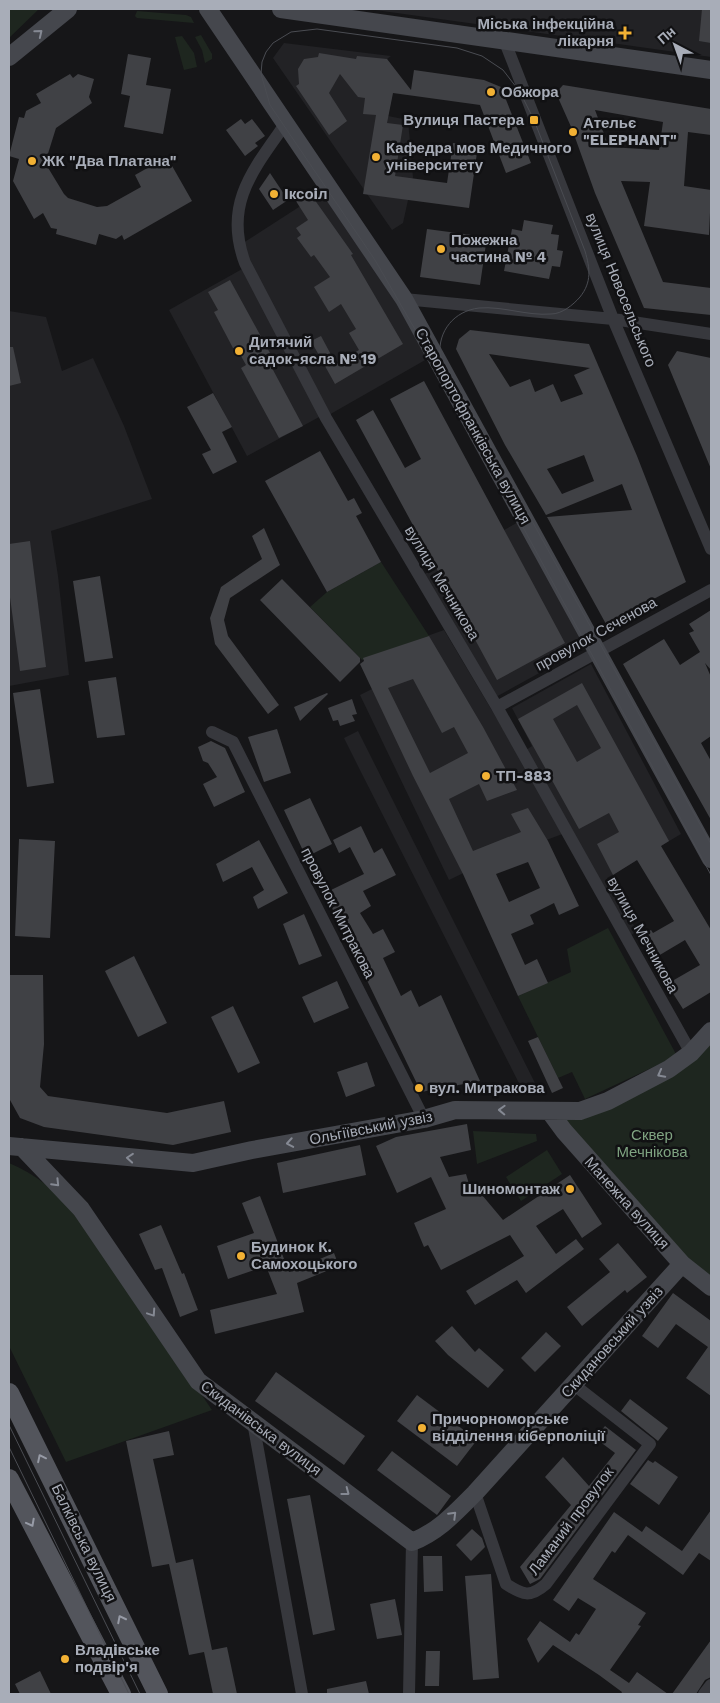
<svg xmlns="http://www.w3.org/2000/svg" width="720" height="1703" viewBox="0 0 720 1703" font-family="'Work Sans',sans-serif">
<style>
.built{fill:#222225}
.green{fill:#1e261f}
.building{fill:#404145;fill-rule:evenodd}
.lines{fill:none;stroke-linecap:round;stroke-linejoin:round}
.street{stroke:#37383d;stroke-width:12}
.secondary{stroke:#45474d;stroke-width:18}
.primary{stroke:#53555c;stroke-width:20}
.tram{stroke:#4a4c52;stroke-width:1}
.oneway{stroke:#858993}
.oneway2{stroke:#979ba6}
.poi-dot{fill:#f2b134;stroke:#111113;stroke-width:2}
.labels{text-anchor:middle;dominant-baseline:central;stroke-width:5;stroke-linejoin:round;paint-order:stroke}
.poi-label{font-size:15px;font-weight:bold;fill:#a8adb8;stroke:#111113;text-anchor:start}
.street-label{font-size:15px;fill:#a8adb8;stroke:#111113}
.park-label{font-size:15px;fill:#7fa381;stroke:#111113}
</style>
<rect width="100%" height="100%" fill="#161618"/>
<path class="built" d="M368,9H711V57Z
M284,43L391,56L387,59L396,71L386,79L395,81L388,116L408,120L413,177L403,223L392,230L273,58Z
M330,187L434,355L327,416L240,245Z
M244,268L321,416L247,456L169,310Z
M9,311L46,317L62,371L93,358L124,426L152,499L51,531L58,576L69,675L9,686Z
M522,520L592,644L494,698L421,576Z
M444,630L565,833L480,865L449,880L360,695L372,689L371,656Z
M591,664L681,834L607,878L637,931L631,935L526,750L532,746L512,708Z
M358,731L539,1091L525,1095L362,774L344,738Z"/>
<path class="green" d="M9,9H39L9,38Z
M137,11L186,15L191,17L194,23L137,18L135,16Z
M201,35L212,54V59L205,63L202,50L195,37Z
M182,36L194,53L197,67L184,70L175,37Z
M381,562L429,636L362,660L310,607L327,592Z
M608,928L677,1056L585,1099L572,1072L558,1078L518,996L571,972L567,949Z
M711,1030V1287L550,1112L608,1101Z
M473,1131L536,1134L537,1141L477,1164Z
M547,1150L562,1174L521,1201L506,1177Z
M9,1163C36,1174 56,1192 77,1212L212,1410L66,1462L9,1346Z"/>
<path class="building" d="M702,9H711V43L699,41Z
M319,53L356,59L357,56L387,59L411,90L414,70L484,80L501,87L531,163L506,173L480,105L393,93L387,123L403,125L395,176L447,183L453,143L478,146L469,208L363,194L376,115L363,114L365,98L358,97L340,74L329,93L347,121L329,135L296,86L299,84L298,69L304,59L318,57Z
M128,54L151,58L146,85L171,89L163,134L124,127L130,96L121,94Z
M70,74L73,78L78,74L94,79L89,97L92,103L56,128L46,160L47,166L64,194L68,198L97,207L107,206L141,187L135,175L167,157L192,201L124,240L122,235L116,239L99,234L96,245L56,234L57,229L51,228L43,213L34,219L13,181L19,159L9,156L19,117L24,118L26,111L41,103L36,94Z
M563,85L711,109V135L688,132L684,186L711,190L709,235L644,226L650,182L621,181L663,282L711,288V315L644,308L595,193L572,129L556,93ZM595,110L663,122L659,150L609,147Z
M241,119L245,124L252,119L265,136L255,143L258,146L245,156L226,130Z
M270,173L288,200L273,210L259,189Z
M307,189L353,254L351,255L403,344L335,384L311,341L321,336L336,364L359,350L349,333L356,329L341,304L329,312L314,287L330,277L314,255L311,257L297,238L301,235L296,228L308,220L294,198Z
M524,220L553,225L551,234L559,235L557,250L563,251L560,267L552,266L549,279L504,271L512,229L522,231Z
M427,229L487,237L480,285L420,277Z
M230,280L270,353L265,355L303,426L279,438L241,368L246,365L236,347L233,348L214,312L218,310L208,292Z
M470,330L589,344L637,456L686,582L606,624L547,517L632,510L622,484L546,515L505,445L456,349L459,339ZM489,354L590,368L574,375L583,394L561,402L553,384L535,392L530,379L510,387ZM584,455L594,481L562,494L547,469Z
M9,347H13L21,383L9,386Z
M677,351L711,358V469L668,365Z
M424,381L565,643L497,680L356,420L373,410L405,468L421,459L390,399Z
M213,393L232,427L222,432L237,462L213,474L202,454L211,450L187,407Z
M320,451L348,501L354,498L362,513L356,516L381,562L327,592L265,481Z
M264,528L280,565L230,598L224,620L228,636L279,705L268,714L215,644L210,618L221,587L262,559L252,536Z
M30,541L46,667L20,671L9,590V544Z
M100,576L113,658L85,662L73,581Z
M282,579L360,658V662L340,682L260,600Z
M711,610V670L705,663L711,677V736L701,743L711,761V820L623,664L664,639L680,665L700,652L689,633L694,631L689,624Z
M429,636L483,727L517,790L487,801L479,784L449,799L473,851L521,832L511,814L528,808L548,841L579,906L559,915L554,903L530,915L534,924L511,934L525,965L537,959L548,983L518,996L463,874L413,776L360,664L364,661L363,658ZM413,679L442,733L454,727L468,753L430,773L388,688ZM528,862L540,888L509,902L496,874Z
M116,677L125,735L97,738L88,681Z
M582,683L669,841L661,846L711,930V992L683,1009L667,984L700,965L685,940L653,959L640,936L651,930L653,933L674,921L637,860L613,875L597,844L619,832L609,813L579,829L518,719ZM577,705L601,748L577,762L553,719Z
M40,689L54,783L27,787L13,693Z
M327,693L328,694L300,721L294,707Z
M352,699L357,714L352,715L355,721L340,726L338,720L333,721L328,708Z
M277,729L291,773L264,782L248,737Z
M211,741L225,748L245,792L214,807L203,784L217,777L208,763L203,761L198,747Z
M310,798L332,844L306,857L284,810Z
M361,826L374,853L382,848L396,875L363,891L371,906L360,913L373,934L383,929L395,952L383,958L401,996L411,990L419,1007L441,995L480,1081L421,1092L332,908L339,904L331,890L364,874L350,847L339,853L333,840Z
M19,839L55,841L50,938L15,936Z
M259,840L288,893L258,909L253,897L264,890L252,867L223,882L216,864Z
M304,914L322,956L299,965L283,924Z
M134,956L167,1023L138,1037L105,971Z
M9,975H43L44,1044L40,1087L48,1096L167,1113L224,1101L231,1132L173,1145L44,1127L20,1118L10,1100Z
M337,981L349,1008L314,1023L302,997Z
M233,1006L260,1063L238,1073L211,1017Z
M538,1037L563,1088L552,1093L528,1041Z
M367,1062L375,1086L346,1097L337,1072Z
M467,1124L471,1150L440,1157L449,1177L466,1174L469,1184L480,1197L482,1195L503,1220L570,1175L602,1224L582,1238L563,1209L536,1226L556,1254L576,1239L584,1249L526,1293L517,1280L475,1305L466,1291L524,1256L510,1235L441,1270L428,1245L424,1247L414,1223L446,1209L431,1177L397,1193L376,1146L396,1137Z
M360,1145L366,1175L283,1193L277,1163Z
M260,1196L289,1272L334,1253L339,1266L297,1283L304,1312L215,1334L210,1310L277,1294L266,1266L228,1279L217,1246L254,1233L242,1203Z
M161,1225L182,1274L184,1273L198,1310L180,1317L162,1268L155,1270L139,1234Z
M618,1243L647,1277L627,1293L625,1290L582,1326L567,1307L610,1272L599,1259Z
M673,1293L711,1321V1396L686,1378L708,1347L676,1324L658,1348L642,1336Z
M452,1326L475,1352L479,1348L504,1370L488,1388L448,1355L435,1341Z
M546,1332L561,1346L535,1372L521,1358Z
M276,1372L365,1436L344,1465L255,1401Z
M417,1395L477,1440L457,1466L397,1421Z
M630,1399L668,1428L658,1441L621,1411Z
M605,1426L636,1450L540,1579L530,1584L520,1567L571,1505L545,1477L563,1457L589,1486L615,1453L595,1438Z
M169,1431L174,1455L153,1459L176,1563L193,1559L212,1650L227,1647L237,1694H213L204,1652L189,1655L169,1564L152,1567L126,1441Z
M392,1451L451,1496L437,1515L377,1470Z
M648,1460L653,1463L655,1461L678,1477L659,1505L630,1484Z
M310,1495L335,1630L313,1635L287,1499Z
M711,1510V1561L699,1553L683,1575L628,1535L615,1553L612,1551L593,1579L646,1613L638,1625L641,1626L610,1670L629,1683L637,1672L668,1694H621L622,1692L599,1675L553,1645L538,1663L527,1639L540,1621L570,1642L576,1633L579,1635L596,1609L578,1598L569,1611L553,1600L614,1512L642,1532L646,1526L682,1551Z
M472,1529L482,1538L485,1547L471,1561L456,1545Z
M423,1556H442L443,1591L424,1592Z
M491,1574L499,1678L473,1680L465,1576Z
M395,1599L402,1635L377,1639L370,1604Z
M711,1640V1677L705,1680L696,1694H672Z
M426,1651H440L439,1686H425Z
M40,1671L51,1694H20L15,1684Z
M366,1681L369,1694H327V1689Z"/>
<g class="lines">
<path class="street" d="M505,42L613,319L711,549
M286,123C253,170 223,204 245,263L326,418L497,707L691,1053
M404,299L613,319L711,334
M497,707L711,590
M212,732L233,742L424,1119
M253,1422L302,1694
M475,1493L506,1584C523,1595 530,1598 546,1584L650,1444L573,1384
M409,1694L412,1542
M704,1694L711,1685"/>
<path class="secondary" d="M208,9L404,299L711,859
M281,9L711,70
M9,57L68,9
M550,1112L564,1131L682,1264L711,1287
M9,1146L193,1163L252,1150L424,1119L455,1110L580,1111L608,1101L669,1069L691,1053L711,1031
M22,1147L81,1209L198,1381L412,1542C439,1531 455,1513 475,1493L682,1264"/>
<path class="primary" d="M9,1393L158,1694
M9,1479L121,1694"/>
<path class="tram" d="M711,844L440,355C438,331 454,311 479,308C503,306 527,316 551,314C562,314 573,305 580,297C592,282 590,268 585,251L534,120L520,92L503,70L482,56L457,48L317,29L291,32L273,43L266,52L262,62L261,74L270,105L375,260L431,357L711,875
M9,1425L140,1694
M9,1447L129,1694"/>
</g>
<defs><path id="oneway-chevron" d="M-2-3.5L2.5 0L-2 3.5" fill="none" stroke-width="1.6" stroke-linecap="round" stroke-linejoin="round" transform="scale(1.25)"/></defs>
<g class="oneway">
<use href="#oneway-chevron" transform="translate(39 33) rotate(-39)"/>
<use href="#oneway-chevron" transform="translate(661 1074) rotate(152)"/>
<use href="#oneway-chevron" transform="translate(502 1110) rotate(-178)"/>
<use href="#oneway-chevron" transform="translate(290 1143) rotate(170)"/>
<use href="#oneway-chevron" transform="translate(130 1158) rotate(-175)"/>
<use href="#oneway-chevron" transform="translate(56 1183) rotate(46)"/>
<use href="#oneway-chevron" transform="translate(152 1313) rotate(56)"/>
<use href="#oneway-chevron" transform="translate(346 1492) rotate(37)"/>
<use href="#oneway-chevron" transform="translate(453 1515) rotate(-45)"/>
</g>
<g class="oneway2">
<use href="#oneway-chevron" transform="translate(41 1458) rotate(-116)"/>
<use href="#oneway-chevron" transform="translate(31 1523) rotate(62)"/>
<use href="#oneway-chevron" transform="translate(121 1619) rotate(-117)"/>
</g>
<g class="poi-dot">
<path d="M622.5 25.5h5v5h5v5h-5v5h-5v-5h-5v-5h5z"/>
<circle cx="491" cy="92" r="5"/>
<rect x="529" y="115" width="10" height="10" rx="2.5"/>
<circle cx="573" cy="132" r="5"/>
<circle cx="376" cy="157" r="5"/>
<circle cx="32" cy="161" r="5"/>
<circle cx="274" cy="194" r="5"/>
<circle cx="441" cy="249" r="5"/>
<circle cx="239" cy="351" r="5"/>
<circle cx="486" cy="776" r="5"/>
<circle cx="419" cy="1088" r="5"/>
<circle cx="570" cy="1189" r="5"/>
<circle cx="241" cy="1256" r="5"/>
<circle cx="422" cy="1428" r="5"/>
<circle cx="65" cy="1659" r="5"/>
</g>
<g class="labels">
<g class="poi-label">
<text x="614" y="24" text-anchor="end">Міська інфекційна<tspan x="614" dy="17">лікарня</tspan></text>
<text x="501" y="92">Обжора</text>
<text x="524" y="120" text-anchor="end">Вулиця Пастера</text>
<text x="583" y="123">Ательє<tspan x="583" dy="17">"ELEPHANT"</tspan></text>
<text x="386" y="148">Кафедра мов Медичного<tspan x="386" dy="17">університету</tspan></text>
<text x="42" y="161">ЖК "Два Платана"</text>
<text x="284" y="194">Iксоiл</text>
<text x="451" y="240">Пожежна<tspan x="451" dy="17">частина № 4</tspan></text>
<text x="249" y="342">Дитячий<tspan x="249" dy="17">садок-ясла № 19</tspan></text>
<text x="496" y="776">ТП-883</text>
<text x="429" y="1088">вул. Митракова</text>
<text x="560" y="1189" text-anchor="end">Шиномонтаж</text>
<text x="251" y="1247">Будинок К.<tspan x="251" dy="17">Самохоцького</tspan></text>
<text x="432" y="1419">Причорноморське<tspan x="432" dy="17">відділення кіберполіції</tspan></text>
<text x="75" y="1650">Владiвське<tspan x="75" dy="17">подвiр'я</tspan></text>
</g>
<g class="street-label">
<text transform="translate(621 290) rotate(68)">вулиця Новосельського</text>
<text transform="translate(473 426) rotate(61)">Старопортофранківська вулиця</text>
<text transform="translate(442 583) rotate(59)">вулиця Мечникова</text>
<text transform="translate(596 634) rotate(-29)">провулок Сєченова</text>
<text transform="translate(338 913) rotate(63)">провулок Митракова</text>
<text transform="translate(643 935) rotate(61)">вулиця Мечникова</text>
<text transform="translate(371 1128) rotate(-11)">Ольгіївський узвіз</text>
<text transform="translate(627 1203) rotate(48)">Манежна вулиця</text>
<text transform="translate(612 1342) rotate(-48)">Скидановський узвіз</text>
<text transform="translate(261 1428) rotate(37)">Скиданівська вулиця</text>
<text transform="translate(571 1521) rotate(-53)">Ламаний провулок</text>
<text transform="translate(84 1543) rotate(64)">Балківська вулиця</text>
</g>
<g class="park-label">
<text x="652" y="1135">Сквер<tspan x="652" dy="17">Мечнікова</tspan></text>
</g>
</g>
<rect width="720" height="1703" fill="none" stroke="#a8adb8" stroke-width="20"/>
<g transform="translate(675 45) rotate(319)" stroke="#111113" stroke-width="4" paint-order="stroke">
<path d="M0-4L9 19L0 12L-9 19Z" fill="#a8adb8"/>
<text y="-8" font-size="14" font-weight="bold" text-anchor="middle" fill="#a8adb8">Пн</text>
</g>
</svg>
